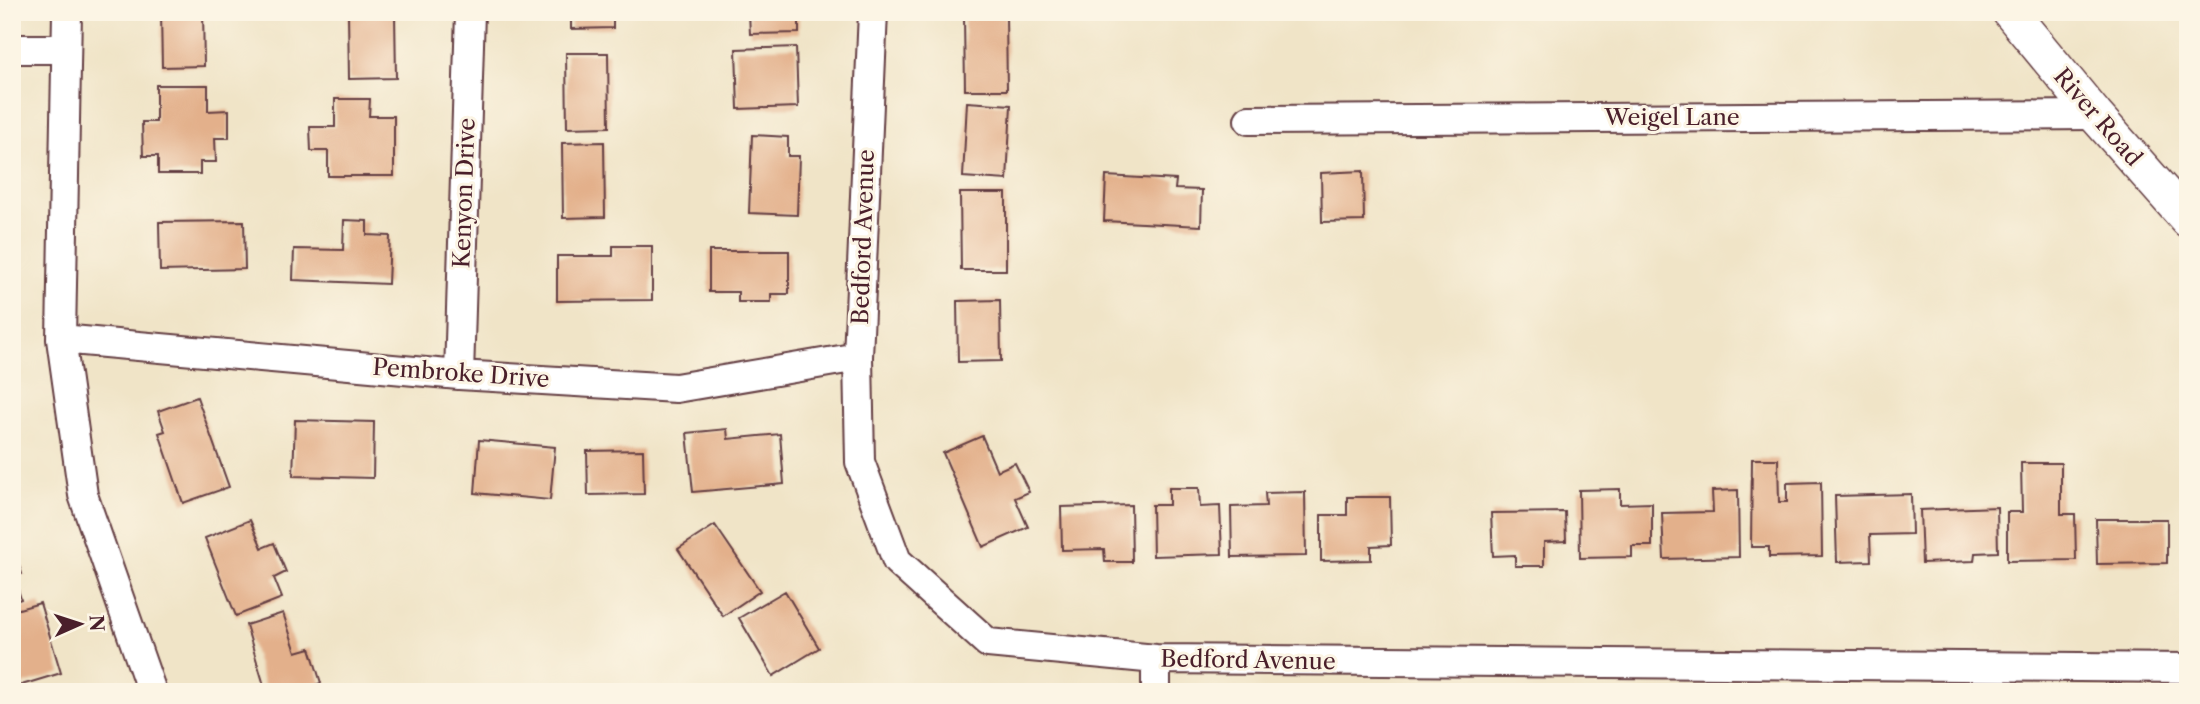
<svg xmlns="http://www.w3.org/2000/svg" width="2200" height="704" viewBox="0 0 2200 704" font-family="'Libre Caslon Text',serif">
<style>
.building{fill:#e3b08b}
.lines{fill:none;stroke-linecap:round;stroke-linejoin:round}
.minor-casing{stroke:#633d42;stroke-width:32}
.tertiary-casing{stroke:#633d42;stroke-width:38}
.minor{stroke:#fff;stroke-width:28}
.tertiary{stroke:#fff;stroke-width:35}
.labels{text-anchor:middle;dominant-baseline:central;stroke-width:6;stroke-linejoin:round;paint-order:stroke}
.street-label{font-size:23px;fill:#4a1f2b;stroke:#fcf5e5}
</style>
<rect width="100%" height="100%" fill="#fcf5e5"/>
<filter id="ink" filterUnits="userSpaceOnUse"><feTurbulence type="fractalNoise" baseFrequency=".0143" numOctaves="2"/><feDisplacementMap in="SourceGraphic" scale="14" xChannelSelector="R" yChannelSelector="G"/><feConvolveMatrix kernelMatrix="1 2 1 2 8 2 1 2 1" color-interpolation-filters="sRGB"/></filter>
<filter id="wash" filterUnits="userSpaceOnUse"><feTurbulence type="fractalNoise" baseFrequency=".00686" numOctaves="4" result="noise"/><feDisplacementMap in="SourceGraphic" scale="28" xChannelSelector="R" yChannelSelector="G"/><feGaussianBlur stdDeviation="1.57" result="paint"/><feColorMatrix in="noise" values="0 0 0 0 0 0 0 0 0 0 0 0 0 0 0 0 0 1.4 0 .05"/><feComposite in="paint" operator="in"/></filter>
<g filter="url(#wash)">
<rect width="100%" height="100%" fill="#f0e4c7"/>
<g id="blocks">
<path class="building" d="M161,12H203L204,66L162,67Z
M348,12L395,14L396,78L349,79Z
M571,12H613V28L571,29Z
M749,12H799V33L750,34Z
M1006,15L1007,90H965L964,16Z
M796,47L798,107L738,109L736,49Z
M566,53H608L609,127L567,128Z
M156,85H208V111L229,110V138H215L216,162H200V174H158V156H143L142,122H156Z
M335,99H370L369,116H394V176H328V151H311L310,127H335Z
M967,102L1011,105L1007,180L963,177Z
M752,135L788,137V156H799L797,215L749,213Z
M604,142L605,217L563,218L562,143Z
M1363,171L1364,221L1322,222L1321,173Z
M1106,176L1176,180L1175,189L1202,190L1201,226L1104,221Z
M960,193H1006V270H961Z
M344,220L367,221V235L390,236L388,284L293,280L294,249L343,250Z
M244,221L245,269L160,271L159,222Z
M613,246H652V300L557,301V256H613Z
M709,251H789V294H771V302H738V292H709Z
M1000,300L1001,361L958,362L957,301Z
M197,397L229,487L183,503L159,433L165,431L158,411Z
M295,420L374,422L373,478L293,476Z
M727,429L728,439L780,434L784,484L693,492L687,433Z
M982,436L997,471L1015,463L1029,492L1015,498L1028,527L983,547L943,453Z
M479,440L555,447L550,500L475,493Z
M643,450L644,494L588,495L587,451Z
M1752,459H1778L1779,502H1787V483L1821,482L1822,556L1769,557V547H1751Z
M2021,463H2061V514H2075L2076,560L2007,561V512H2022Z
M1169,488H1199L1200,507L1220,506L1222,554L1153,556L1152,505H1169Z
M1620,489V504L1652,503V546H1632V557L1580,558L1579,490Z
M1738,490L1739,557L1664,559L1662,513L1713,512L1712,491Z
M1305,492L1306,556L1232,557L1231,507L1266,506L1265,493Z
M1911,494L1912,534L1870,535L1871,561L1837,562L1835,496Z
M1347,497H1390L1391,545L1371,546V560L1321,561V515H1347Z
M1131,505L1132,562H1105L1104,549L1062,550L1061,507Z
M1997,507L1998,552L1975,553L1974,561L1922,563L1920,510Z
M1565,512L1566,541L1544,542V566H1515V555L1493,556L1491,513Z
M2096,519H2167V563L2097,564Z
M2183,519H2188V566H2183Z
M250,520L262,548L274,543L286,572L274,578L282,598L236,616L205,538Z
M715,525L760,591L723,616L678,549Z
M12,543L22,574L14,577L21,599L12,602Z
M785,591L819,648L773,676L739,618Z
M40,603L61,673L15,687L12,679V611Z
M283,613L296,652L310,648L321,683L295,692H266L246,625Z"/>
</g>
</g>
<g filter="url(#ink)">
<use href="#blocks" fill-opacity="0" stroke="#633d42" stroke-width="2"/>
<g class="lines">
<g class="minor-casing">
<path id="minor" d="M67,12L61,339L83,495L152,692
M873,12L858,357L860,462L897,561L988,643L1156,659L2188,668
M12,49H66
M1249,120L2095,115
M61,339L459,375L676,388L858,357
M459,375L470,12
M1156,659V692"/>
</g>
<g class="tertiary-casing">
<path id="tertiary" d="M2010,12L2095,115L2188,220"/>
</g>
<use href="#minor" class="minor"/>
<use href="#tertiary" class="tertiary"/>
</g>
</g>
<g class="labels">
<g class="street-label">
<text x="1672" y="117">Weigel Lane</text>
<text transform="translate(2098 117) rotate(49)">River Road</text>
<text transform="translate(464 193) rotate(-88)">Kenyon Drive</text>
<text transform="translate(863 237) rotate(-88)">Bedford Avenue</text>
<text transform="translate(461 373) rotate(4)">Pembroke Drive</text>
<text transform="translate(1248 660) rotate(1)">Bedford Avenue</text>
</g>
</g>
<rect width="2200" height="704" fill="none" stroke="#fcf5e5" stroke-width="42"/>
<g transform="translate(80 624) rotate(87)" stroke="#fcf5e5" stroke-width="5" paint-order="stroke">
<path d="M0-5L12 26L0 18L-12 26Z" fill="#4a1f2b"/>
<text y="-10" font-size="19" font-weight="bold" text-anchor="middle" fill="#4a1f2b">N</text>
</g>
</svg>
